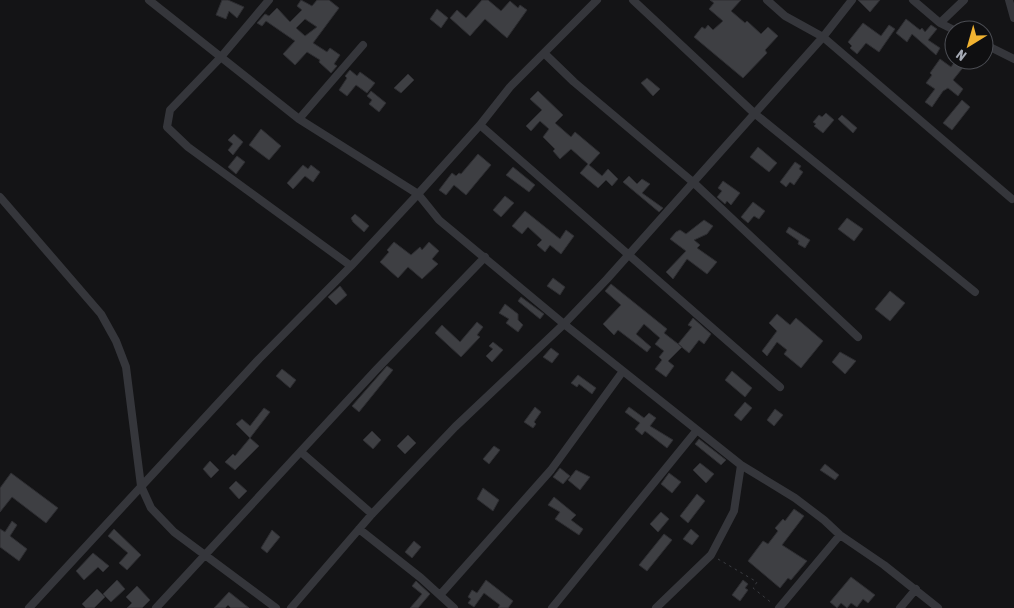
<svg xmlns="http://www.w3.org/2000/svg" width="1014" height="608" viewBox="0 0 1014 608" font-family="'Asap Condensed',sans-serif">
<style>
.building{fill:#3e3f43;stroke:#2e2e32;fill-rule:evenodd}
.lines{fill:none;stroke-linecap:round;stroke-linejoin:round}
.path{stroke:#3b3d42;stroke-width:1;stroke-dasharray:2.5 4;stroke-linecap:butt}
.minor{stroke:#35363b;stroke-width:8}
</style>
<rect width="100%" height="100%" fill="#141416"/>
<path class="building" d="M222,0H228L244,7L237,18L229,11L226,19L216,15Z
M301,0L312,6L317,0H329L339,8L313,43L327,52L330,48L340,55L334,64L337,66L331,73L319,62L320,60L307,52L295,65L283,54L295,41L266,21L262,26L257,23L265,14L269,16L277,8L290,22L302,10L297,6ZM305,19L317,27L305,36L296,28Z
M482,0H488L501,11L510,1L518,8L520,5L527,10L507,38L485,19L470,36L450,18L457,10L466,18Z
M710,0H741L731,11L745,23L747,21L761,34L768,27L778,36L765,50L767,53L743,78L694,37L702,27L705,29L708,25L713,30L723,21L709,9L714,3Z
M858,0H880L870,12Z
M437,9L448,18L441,28L430,19Z
M906,19L920,30L922,28L925,32L931,25L937,29L928,40L940,48L936,55L912,34L907,42L896,33Z
M863,23L881,36L889,25L895,29L879,52L866,43L857,54L850,48L852,46L848,42Z
M940,59L951,67L956,60L965,65L953,80L963,89L958,96L948,88L943,91L932,107L925,102L935,89L926,83L932,75L930,73Z
M350,70L357,76L360,72L375,83L367,93L356,85L347,96L339,90L347,78L345,76Z
M408,74L414,80L401,93L394,88Z
M647,78L660,89L653,96L641,83Z
M371,91L386,103L379,112L369,104L372,100L367,96Z
M538,91L563,115L555,123L571,137L575,132L600,153L589,165L602,176L608,169L618,179L612,186L606,180L598,188L580,173L588,164L571,149L560,159L553,151L555,149L543,137L549,129L540,121L531,131L526,126L542,110L530,99Z
M962,100L970,107L952,130L943,123Z
M826,113L834,120L823,133L814,126L816,124L813,122L819,115L822,117Z
M842,115L857,128L853,133L838,119Z
M261,129L281,146L269,160L249,145Z
M234,134L243,142L233,155L228,150L233,144L228,140Z
M758,147L777,163L769,172L750,157Z
M478,154L491,165L466,195L454,185L446,195L439,190L452,173L456,176L459,173L461,174Z
M237,156L245,162L236,174L228,167Z
M795,162L801,166L799,169L803,172L794,185L790,182L786,187L780,182Z
M303,165L308,169L311,165L320,172L313,182L305,176L293,189L287,183Z
M513,167L535,185L529,192L506,175Z
M629,176L637,184L642,179L650,184L642,193L663,208L659,212L623,182Z
M723,181L740,193L731,205L727,201L725,204L717,197L722,191L718,188Z
M505,196L514,203L501,217L493,210Z
M753,202L765,211L759,219L754,216L748,223L741,217Z
M525,211L560,239L566,230L574,236L561,254L550,245L545,252L537,245L542,240L528,227L522,234L512,226Z
M355,214L369,226L364,232L353,222L351,218Z
M847,218L863,229L854,241L838,229Z
M704,220L713,226L707,234L694,240L700,245L697,248L717,262L707,274L687,259L673,279L666,272L686,251L670,239L676,232L680,230L686,234Z
M789,227L810,240L805,248L798,244L799,241L786,232Z
M394,242L411,255L420,247L422,250L429,242L439,251L432,259L438,264L422,279L408,267L398,278L380,262L389,252L387,250Z
M553,278L565,287L560,295L547,286Z
M611,284L667,329L664,333L682,347L668,361L674,366L666,377L655,369L662,360L659,357L664,351L655,344L660,338L644,324L636,334L651,347L647,352L618,330L614,335L603,324L621,305L605,291Z
M340,286L347,295L336,305L328,297Z
M890,291L905,303L890,321L875,309Z
M521,297L544,314L540,319L518,301Z
M505,304L518,314V320L523,325L518,332L506,323L509,319L499,313Z
M777,314L790,325L796,318L823,341L801,368L784,354L787,350L777,342L767,356L762,351L777,331L769,323Z
M693,318L711,334L704,344L699,340L689,353L678,344L692,327L688,325Z
M477,322L483,327L477,335L480,337L461,357L435,333L442,325L460,342Z
M493,342L503,350L492,362L486,356L493,349L489,346Z
M551,348L559,354L552,363L543,357Z
M840,352L856,361L845,374L832,362Z
M387,366L393,370L359,412L352,406Z
M282,369L296,380L290,388L276,376Z
M732,371L752,388L745,397L725,380Z
M578,375L596,388L592,394L579,384L577,387L571,383Z
M745,402L752,408L741,421L734,415Z
M535,407L541,412L534,422L536,424L533,428L524,422Z
M629,407L644,418L649,413L656,418L650,426L673,440L667,448L645,431L642,435L635,429L640,423L625,412Z
M264,408L270,412L250,438L236,424L242,419L250,426Z
M775,409L783,415L774,426L767,420Z
M372,431L381,440L373,449L363,440Z
M408,435L416,443L405,454L397,446Z
M250,438L259,446L235,470L225,462L233,454L235,456Z
M699,439L726,460L721,465L695,444Z
M494,446L500,450L489,464L483,459Z
M210,461L219,470L211,478L203,469Z
M700,463L714,474L706,483L693,470Z
M825,464L839,475L835,480L820,470Z
M560,468L570,476L563,484L553,477Z
M576,470L590,477L580,490L568,480Z
M11,473L58,508L46,523L12,497L0,512V488Z
M669,473L681,482L672,493L661,484Z
M236,481L247,491L239,499L229,488Z
M483,488L499,500L493,511L477,499Z
M697,494L705,501L688,523L680,516Z
M554,497L576,515L571,520L583,529L579,535L555,519L560,512L548,505Z
M794,509L804,516L782,545L807,561L791,580L788,578L780,588L748,561L763,541L768,544L778,531L775,528L783,519L785,521Z
M661,512L669,519L658,532L650,524Z
M12,521L17,525L10,536L27,549L19,561L0,547V529L5,532Z
M114,529L141,555L127,570L119,563L128,553L108,536Z
M691,529L699,536L692,545L683,539Z
M272,530L280,537L267,553L261,548Z
M664,534L672,540L647,571L639,565Z
M414,541L421,547L412,558L405,552Z
M93,553L109,566L103,572L98,567L84,580L76,571Z
M851,577L875,595L868,603L863,599L857,607L851,603L847,608L841,603L837,608L830,602Z
M117,580L125,589L111,602L103,594Z
M486,580L513,601L508,608H498L500,605L484,593L474,607L468,603L471,599L468,597L472,590L477,593Z
M743,580L748,584L745,588L748,590L740,601L732,595Z
M416,581L430,594L418,608H410L422,594L412,586Z
M137,586L150,600L142,608H127L132,603L126,597Z
M97,589L105,597L94,608H86L82,604Z
M229,592L249,608H231L228,605L225,608H214Z"/>
<g class="lines">
<path class="path" d="M718,559L757,582L753,588L773,604"/>
<path class="minor" d="M149,0L299,119L418,194L480,125L510,87L597,0
M269,0L221,57L170,110L167,127L188,147L351,266L418,194L439,220L564,324L741,465L795,498L824,520L840,535L884,565L938,608
M633,0L754,113L975,292
M767,0L785,16L823,37L1012,199
M913,0L940,23L954,30
M1009,0L1014,18
M940,23L964,0
M984,44L1014,59
M544,53L574,82L694,183L858,337
M299,119L363,45
M480,125L780,387
M0,197L101,314L116,341L126,367L141,486L151,508L174,532L276,608
M301,452L372,514
M359,529L421,578L454,608
M440,595L551,470L623,371
M29,608L259,359L351,266
M156,608L376,370L485,257
M291,608L372,514L455,427L564,324L607,279L823,37L852,0
M552,608L697,430
M656,608L711,555L734,511L741,465
M779,608L840,535
M900,608L916,589"/>
</g>
<g transform="translate(969 45) rotate(217)"><circle r="24" fill="#0f0f11" stroke="#4b4d53"/>
<path d="M0-4L9 19L0 12L-9 19Z" fill="#f1b331"/>
<text y="-8" font-size="14" font-weight="bold" text-anchor="middle" fill="#a6abb6">N</text>
</g>
</svg>
